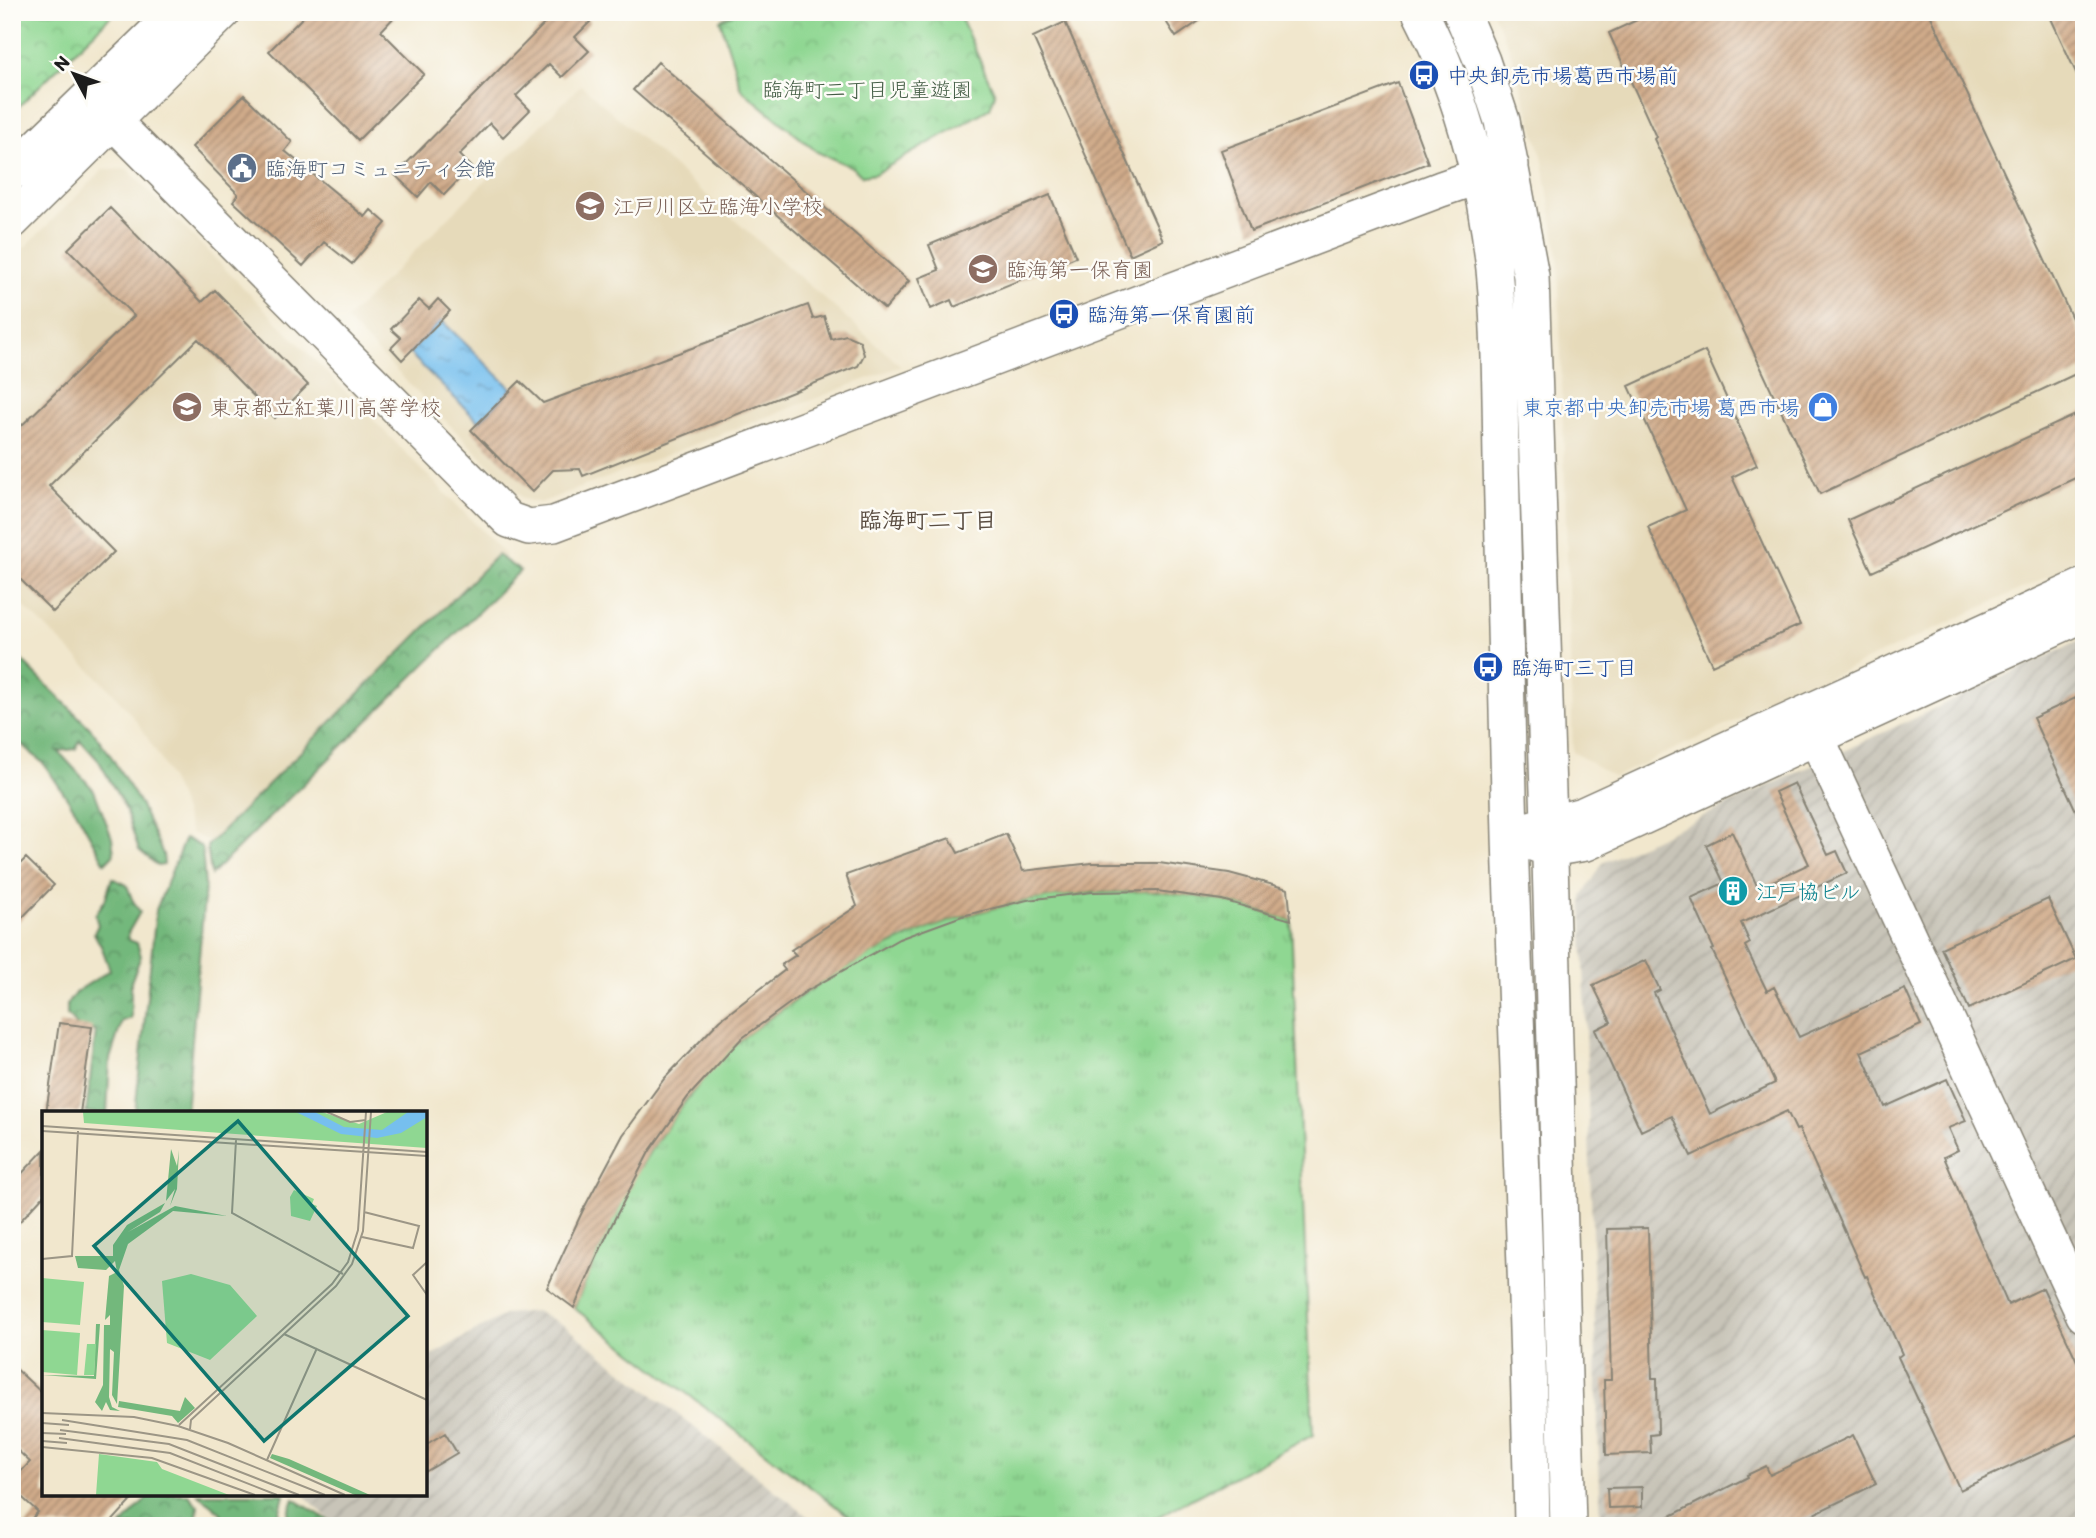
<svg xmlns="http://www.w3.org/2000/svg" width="2096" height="1538" viewBox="0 0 2096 1538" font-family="Itim,'Klee One',sans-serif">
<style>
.built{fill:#e6daba}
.industrial{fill:url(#industrial-furrows)}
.grass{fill:url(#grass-tufts);stroke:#567a57;stroke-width:2}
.forest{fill:url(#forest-crowns);stroke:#486a4c;stroke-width:2}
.park{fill:url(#park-crowns);stroke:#567a57;stroke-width:2}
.water{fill:url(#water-ripples);stroke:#496e85;stroke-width:2}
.building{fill:url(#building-hatch)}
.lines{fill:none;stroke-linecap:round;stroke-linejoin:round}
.secondary-casing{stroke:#868274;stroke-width:38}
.secondary{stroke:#fff;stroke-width:35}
.labels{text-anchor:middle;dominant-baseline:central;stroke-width:5;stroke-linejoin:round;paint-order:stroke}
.transit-label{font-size:21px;fill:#164399;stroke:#fdfcf7;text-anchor:start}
.park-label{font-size:21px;fill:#445d45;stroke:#fdfcf7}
.service-label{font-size:21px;fill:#4e5e75;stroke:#fdfcf7;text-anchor:start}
.education-label{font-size:21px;fill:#785e54;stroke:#fdfcf7;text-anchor:start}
.shop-label{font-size:21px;fill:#366cbe;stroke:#fdfcf7;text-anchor:end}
.culture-label{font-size:21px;fill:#0d838f;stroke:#fdfcf7;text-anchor:start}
.neighbourhood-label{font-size:23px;font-weight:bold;fill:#5b4e42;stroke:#fdfcf7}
.inset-road{fill:none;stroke:#9c9686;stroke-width:2}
.view{fill:#0f766e;fill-opacity:0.15;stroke:#0f766e;stroke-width:3.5}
.inset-edge{fill:none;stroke:#1c1c1c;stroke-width:3.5}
</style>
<defs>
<pattern id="industrial-furrows" width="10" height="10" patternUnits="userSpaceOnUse" patternTransform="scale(1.75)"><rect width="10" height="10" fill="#c8c4b8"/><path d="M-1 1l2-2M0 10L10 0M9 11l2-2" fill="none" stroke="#aba89e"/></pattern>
<pattern id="grass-tufts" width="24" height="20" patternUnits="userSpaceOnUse" patternTransform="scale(1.75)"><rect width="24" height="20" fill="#8fd792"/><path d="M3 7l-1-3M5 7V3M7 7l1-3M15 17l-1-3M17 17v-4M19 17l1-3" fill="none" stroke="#7bb87d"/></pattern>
<pattern id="forest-crowns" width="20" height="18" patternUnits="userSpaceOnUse" patternTransform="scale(1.75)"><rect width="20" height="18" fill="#73b87c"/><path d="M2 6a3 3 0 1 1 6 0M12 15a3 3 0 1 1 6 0" fill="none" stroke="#5e9565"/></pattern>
<pattern id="park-crowns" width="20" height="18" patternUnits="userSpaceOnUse" patternTransform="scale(1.75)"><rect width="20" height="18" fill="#8fd792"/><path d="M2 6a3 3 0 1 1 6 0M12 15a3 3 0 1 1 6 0" fill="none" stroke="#7bb87d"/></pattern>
<pattern id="water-ripples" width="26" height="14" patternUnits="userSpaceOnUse" patternTransform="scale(1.75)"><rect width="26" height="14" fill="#76bfee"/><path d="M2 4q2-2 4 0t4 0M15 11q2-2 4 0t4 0" fill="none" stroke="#609ac0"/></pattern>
<pattern id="building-hatch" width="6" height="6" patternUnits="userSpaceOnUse" patternTransform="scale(1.75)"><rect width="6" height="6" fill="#d0ab8a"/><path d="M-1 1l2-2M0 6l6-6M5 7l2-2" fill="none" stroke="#a88a70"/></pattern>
</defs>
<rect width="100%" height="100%" fill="#fdfcf7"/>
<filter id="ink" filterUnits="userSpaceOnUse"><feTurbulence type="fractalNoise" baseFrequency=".0143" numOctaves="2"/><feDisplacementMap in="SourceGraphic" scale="14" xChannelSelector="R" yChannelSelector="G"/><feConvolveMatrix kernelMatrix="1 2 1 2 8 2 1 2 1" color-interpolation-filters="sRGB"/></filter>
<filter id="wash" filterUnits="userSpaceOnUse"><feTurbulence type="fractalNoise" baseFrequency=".00686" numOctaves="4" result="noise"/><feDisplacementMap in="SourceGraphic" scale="28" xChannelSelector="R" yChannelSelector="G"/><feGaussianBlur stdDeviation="1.57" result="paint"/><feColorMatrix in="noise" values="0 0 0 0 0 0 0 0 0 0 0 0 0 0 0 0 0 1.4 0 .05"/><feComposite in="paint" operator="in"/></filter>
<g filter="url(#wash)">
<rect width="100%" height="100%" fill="#f1e7cd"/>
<path class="built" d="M1492,12H2084V560L1614,777L1573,752L1558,255L1542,156L1508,45Z
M581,85L901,366L540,503L523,499L346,320Z
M127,169L506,555L463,602L212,843L191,833L179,797L160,758L138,723L112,691L12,595V260L103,170Z"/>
<path class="industrial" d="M2084,639V1526H1601L1582,897L1603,863Z
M536,1311L565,1326L820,1526H336L303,1494H425V1359L506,1314Z"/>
<path class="grass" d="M1157,891L1222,900L1291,920L1313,1435L1140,1526H862L574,1308C598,1255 619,1199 651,1150C677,1111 706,1071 741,1039C753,1029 767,1020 780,1011C854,956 934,919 1025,901C1068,892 1113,892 1157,891Z"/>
<path class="forest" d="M497,555L520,571L211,875L207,846Z
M12,651L91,729L109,753L139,802L163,854L164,865L158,866L139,850L125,808L99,761L80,740L76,749L58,751L94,790L112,838L114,854L105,863L76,811L44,764L12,736Z
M185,838L202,847L205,886L186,1113H135L156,910Z
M112,878L127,885L132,899L140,912L128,933L129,940L137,943L141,956L131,982V1018L122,1021L110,1059L107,1113H86L96,1031L81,1030L67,1015V1004L76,992L110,970L102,948L94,933L98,925L95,915L105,900Z
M151,1494H188L198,1506L196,1526H121Z
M198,1494H283L284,1495L276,1526H225L221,1513Z
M294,1499L338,1526H284Z"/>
<path class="park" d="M12,12H115L12,113Z
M738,12H958L995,94L990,108L875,174L862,176L852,167L817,152L741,89L720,20Z"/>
<path class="water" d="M441,320L512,389L479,422L409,353Z"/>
<g id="blocks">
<path class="building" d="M308,12H399L381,31L424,74L358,140L269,51Z
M556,12H580L590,22L575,37L589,51L562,77L549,64L516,96L530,110L503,137L490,123L459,155L471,167L444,195L431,182L418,197L395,175Z
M1160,12H1212L1176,37Z
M1654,12H1929L2084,344V370L1820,494L1654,139L1656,137L1609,33Z
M2048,12H2084V90Z
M1065,22L1163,240L1130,255L1033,37Z
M658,62L909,281L885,309L633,90Z
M1398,83L1428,163L1251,231L1221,150Z
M244,95L292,142L285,151L365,217L371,210L386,223L352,264L324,242L303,266L233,201L238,194L192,147Z
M1050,195L1076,257L954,307L951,300L931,309L919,278L939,270L929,245Z
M110,208L202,302L215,290L308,385L275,418L198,339L49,486L114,552L53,612L12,571V435L134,316L68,249Z
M438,299L450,311L402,360L391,348L401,338L391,329L419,300L429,309Z
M808,305L813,319L824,316L831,339L846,335L860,341L864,355L858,366L583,476L580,469L553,470L532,492L471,430L520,381L543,403Z
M1705,351L1757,465L1732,477L1800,625L1712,665L1648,527L1686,510L1629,386Z
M2084,411V474L1872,572L1848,520Z
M2084,694V828L2033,718Z
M1794,783L1828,855L1837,851L1847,873L1741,923L1750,943L1745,946L1767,991L1774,987L1799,1037L1905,989L1921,1025L1861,1052L1885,1107L1947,1079L1966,1121L1948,1128L1958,1150L1944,1157L2008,1305L2043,1288L2084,1376V1432L1960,1490L1898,1357L1902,1354L1867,1276L1865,1277L1799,1129L1796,1130L1787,1111L1691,1156L1672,1116L1641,1131L1595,1030L1611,1022L1593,985L1646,960L1660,990L1654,993L1710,1114L1775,1083L1712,950L1714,949L1691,898L1724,883L1706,845L1732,832L1758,888L1809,864L1775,792Z
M1006,834L1023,871L1092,863H1159L1229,873L1288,889L1291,920L1222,900L1157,891L1092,892L1027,900L962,916L899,939L805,992L741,1039L688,1097L649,1152L611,1226L574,1308L547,1288L583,1210L623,1135L664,1079L720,1020L785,970L781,965L796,955L791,950L857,906L846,875L950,838L958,853Z
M26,858L54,885L12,928V872Z
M2048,899L2076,959L1969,1009L1941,948Z
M59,1023L92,1027L80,1113H46Z
M44,1150V1195L12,1230V1184Z
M1648,1228L1652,1378H1657L1658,1434L1650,1435L1651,1453L1606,1455L1604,1380H1611L1607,1229Z
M12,1365L44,1395V1494H137L108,1526H25L38,1512L12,1488V1481L30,1462L12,1445Z
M445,1433L457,1453L425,1472V1445Z
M1853,1435L1876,1484L1789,1526H1651L1748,1477L1747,1475L1766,1466L1770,1475Z
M1642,1487V1507L1608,1508L1607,1488Z"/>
</g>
</g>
<g filter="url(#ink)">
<use href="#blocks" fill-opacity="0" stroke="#868274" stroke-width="2"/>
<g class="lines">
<g class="secondary-casing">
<path id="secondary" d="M1420,12C1464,97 1489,197 1496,292C1500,348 1500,404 1501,460C1505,585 1506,711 1510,836C1517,1066 1528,1296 1532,1526
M1461,12L1482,61L1502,121L1531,276L1549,822L1568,1526
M90,98L509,520L529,527L554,524L1441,189L1511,165
M12,172L177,12
M12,221L223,12
M1806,715L2084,1315
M1526,830L1583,815L2084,586
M1527,841L1549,849L1586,843L2084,614"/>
</g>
<use href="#secondary" class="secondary"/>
</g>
</g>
<defs>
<g id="bus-disc" transform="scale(1.575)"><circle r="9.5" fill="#1a4fb4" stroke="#fdfcf7"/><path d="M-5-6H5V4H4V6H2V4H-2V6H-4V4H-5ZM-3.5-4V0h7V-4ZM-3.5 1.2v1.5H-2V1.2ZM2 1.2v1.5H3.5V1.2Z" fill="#fff"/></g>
<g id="civic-disc" transform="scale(1.575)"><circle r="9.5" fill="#5c6f8a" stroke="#fdfcf7"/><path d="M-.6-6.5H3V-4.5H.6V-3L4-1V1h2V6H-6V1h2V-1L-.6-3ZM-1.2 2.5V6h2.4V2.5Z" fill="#fff"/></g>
<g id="school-disc" transform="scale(1.575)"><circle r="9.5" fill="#8d6e63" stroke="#fdfcf7"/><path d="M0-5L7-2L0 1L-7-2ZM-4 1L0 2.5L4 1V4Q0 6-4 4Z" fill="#fff"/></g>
<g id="shop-disc" transform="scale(1.575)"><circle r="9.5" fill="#3f7fe0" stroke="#fdfcf7"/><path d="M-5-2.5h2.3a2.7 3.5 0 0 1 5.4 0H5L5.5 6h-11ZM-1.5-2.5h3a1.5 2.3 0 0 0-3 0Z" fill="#fff"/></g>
<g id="building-disc" transform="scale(1.575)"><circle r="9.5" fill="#0f9aa8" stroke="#fdfcf7"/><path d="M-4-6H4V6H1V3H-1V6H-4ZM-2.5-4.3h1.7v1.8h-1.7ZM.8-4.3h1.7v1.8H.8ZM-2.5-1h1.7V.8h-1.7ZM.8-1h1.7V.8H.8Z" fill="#fff"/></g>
</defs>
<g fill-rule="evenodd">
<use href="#bus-disc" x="1424" y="75"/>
<use href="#civic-disc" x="242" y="168"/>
<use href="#school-disc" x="590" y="206"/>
<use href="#school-disc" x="983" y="269"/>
<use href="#bus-disc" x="1064" y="314"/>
<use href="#school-disc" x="187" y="407"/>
<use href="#shop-disc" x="1823" y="407"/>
<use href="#bus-disc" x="1488" y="667"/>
<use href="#building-disc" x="1733" y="891"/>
</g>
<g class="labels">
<g class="transit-label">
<text x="1447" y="75">中央卸売市場葛西市場前</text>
<text x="1087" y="314">臨海第一保育園前</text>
<text x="1511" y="667">臨海町三丁目</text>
</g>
<g class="park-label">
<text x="867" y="89">臨海町二丁目児童遊園</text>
</g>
<g class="service-label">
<text x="265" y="168">臨海町コミュニティ会館</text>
</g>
<g class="education-label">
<text x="613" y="206">江戸川区立臨海小学校</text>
<text x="1006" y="269">臨海第一保育園</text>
<text x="210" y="407">東京都立紅葉川高等学校</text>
</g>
<g class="shop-label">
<text x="1800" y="407">東京都中央卸売市場 葛西市場</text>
</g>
<g class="culture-label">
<text x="1756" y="891">江戸協ビル</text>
</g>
<g class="neighbourhood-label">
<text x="928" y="520">臨海町二丁目</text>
</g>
</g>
<g transform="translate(42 1111)">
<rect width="385" height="385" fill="#f1e7cd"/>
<path d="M149,163L188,174L215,205L168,249L125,232L120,170Z" fill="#8fd792"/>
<path d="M129,38L135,55L137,39L135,78L128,95L133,78L124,90ZM123,92L118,101L86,121L133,95L185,105L131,100L86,133L77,159L82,175L75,293L70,284L72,241L68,238L67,286L70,296L78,300L68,299L64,291L60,300L53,291L61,274L62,214H68V204L63,209L67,165L75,161L73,150L64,159L36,157L33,145H71V134L85,114ZM54,213H58L54,268L0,264L52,265ZM143,286L153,297L136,312L130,305L76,296L77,290L138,300ZM230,343L247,348L328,384H313L228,347Z" fill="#73b87c"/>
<path d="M41,1H280L317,13L345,1H385V37L42,12ZM252,79L272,88L270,93L275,95L268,110L249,105L248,86ZM57,343L115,351L120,358L187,384H54Z" fill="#8fd792"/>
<path d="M0,167L42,171L38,214L0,211ZM0,219L38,222L35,264L0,261ZM45,233H54L52,264H42Z" fill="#8fd792"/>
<path d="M254,1H273L302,16L340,19L366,1H385V6L359,22L335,27L299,23Z" fill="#76bfee"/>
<path class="inset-road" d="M285,1L308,11L324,9M0,15L385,41M0,20L385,45M194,29L190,102L301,163M320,126L371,137L377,115L322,101M0,148L30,145L36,20M385,151L371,164L385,184M242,223L385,289M0,302L92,306L136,315L186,332L303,384M20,309L145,329L283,384M0,312L27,314M137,314L290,173L306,151L316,119L324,1M148,318L149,309L294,175L310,153L321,120L329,1M18,319L127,333L257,384M0,322L24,323M17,327L128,342L235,384M0,330L25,332M0,336L110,347L213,384M225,349L275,237"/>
<path class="view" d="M196,10L366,205L222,330L52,135Z"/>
<rect width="385" height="385" class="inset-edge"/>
</g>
<rect width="2096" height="1538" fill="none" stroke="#fdfcf7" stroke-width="42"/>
<g transform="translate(74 74) rotate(311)" stroke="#fdfcf7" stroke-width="5" paint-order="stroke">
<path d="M0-5L12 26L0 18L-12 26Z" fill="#1c1c1c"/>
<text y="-10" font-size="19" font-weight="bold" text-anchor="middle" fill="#1c1c1c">N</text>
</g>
</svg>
